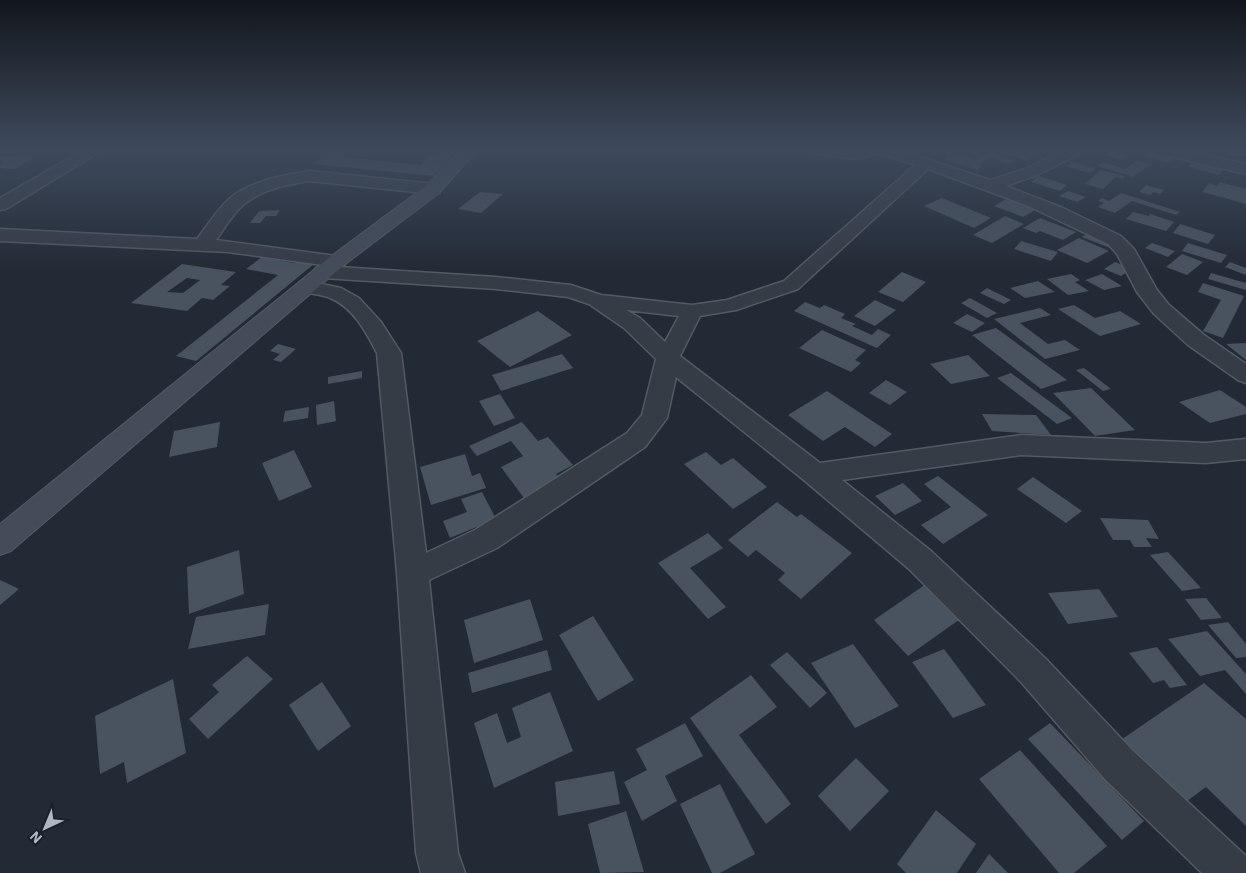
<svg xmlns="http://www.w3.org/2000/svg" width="1246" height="873" viewBox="0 0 1246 873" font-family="'IBM Plex Sans',sans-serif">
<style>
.building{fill:#49525f;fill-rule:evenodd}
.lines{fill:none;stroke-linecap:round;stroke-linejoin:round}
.street-casing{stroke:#535a64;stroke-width:3}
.secondary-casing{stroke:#535a64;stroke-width:2}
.street{fill:#353c46;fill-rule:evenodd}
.secondary{fill:#444c59;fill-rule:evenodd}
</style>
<rect width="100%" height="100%" fill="#222a35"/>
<path class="building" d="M0,149H20L8,155L0,154Z
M332,149H353L343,157L421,165L437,149H458L433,176L314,164Z
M1009,149H1039L1042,150L1028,161L1004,154Z
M1204,149L1210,151L1207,155L1185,150Z
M1210,149H1244L1242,151L1246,156H1234Z
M1113,150L1130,154L1122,160L1105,155Z
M1151,151L1165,155L1175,158L1170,163L1145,157Z
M988,152L1015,160L1009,164L990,158L979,165L982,166L977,170L944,159L950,156L956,158L961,155L975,160Z
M0,156L36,157L14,169L0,168V165L4,163L0,162Z
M1138,160L1151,164L1133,177L1098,166L1103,162L1125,169Z
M1194,161L1224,170L1218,175L1188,166Z
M1073,162L1096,169L1089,173L1066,166Z
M1101,170L1125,176L1122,179L1115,177L1103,189L1085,184Z
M1038,176L1067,185L1060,191L1031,182Z
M1220,182L1246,189V204L1202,192L1209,183L1217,186Z
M1146,185L1164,190L1160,194L1153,192L1151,195L1139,192Z
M1068,191L1086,197L1077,202L1059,196Z
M480,192L503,194L481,213L458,209Z
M1121,193L1180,212L1176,215L1132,201L1115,213L1098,207L1104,203L1098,201L1102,198L1109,201Z
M942,198L991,218L974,228L924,206Z
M1008,198L1037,209L1023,217L994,206Z
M280,210L276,216H266L260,223H250L259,211Z
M1133,212L1149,216L1150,214L1174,222L1166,231L1126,219Z
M1005,216L1024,224L992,243L973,235Z
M1040,218L1076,232L1063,240L1040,231L1036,233L1023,228Z
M1180,224L1215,235L1208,244L1173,233Z
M1087,233L1116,244L1110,248L1082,237Z
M1079,238L1109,251L1087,263L1057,250Z
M1021,241L1058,252L1051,261L1014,249Z
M1152,243L1175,251L1168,257L1145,248Z
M1188,243L1227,255L1221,263L1182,251Z
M1182,254L1203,262L1187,275L1166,267Z
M262,257L294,263L297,261L314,264L196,361L176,356L278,275L246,269Z
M1115,262L1132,269L1121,276L1104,269Z
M1230,262L1246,268V275L1225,267Z
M182,264L236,272L221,285L230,286L213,300L202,298L187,311L131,303ZM187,278L200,280L183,293L167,292Z
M902,272L926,282L903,302L878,292Z
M1211,273L1246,283V290L1208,279Z
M1071,274L1080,280L1075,282L1089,291L1068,295L1047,279Z
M1102,274L1122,286L1104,290L1085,280Z
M1038,281L1055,292L1025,298L1010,288Z
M1203,283L1244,296L1223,338L1203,331L1221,300L1198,292Z
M987,288L1011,300L1004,304L980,293Z
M970,298L997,313L987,318L961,303Z
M875,300L896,310L875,326L854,316Z
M805,302L820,308L824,305L845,314L841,318L856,324L852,326L872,335L878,329L891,335L877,348L794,311Z
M1074,305L1095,318L1120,311L1141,324L1100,336L1058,309Z
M1040,308L1051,315L1020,323L1048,344L1065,340L1080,350L1045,359L994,319Z
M538,311L572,335L510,367L477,341Z
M967,314L985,323L972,332L953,323Z
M996,328L1067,380L1041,389L972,335Z
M822,330L866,350L855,360L861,363L851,372L799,348Z
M1246,343V360L1226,344Z
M278,344L296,349L281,362L273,360L280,354L270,351Z
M562,354L573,368L501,391L492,375Z
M968,355L990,376L951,384L930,364Z
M1084,368L1111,389L1103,391L1076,370Z
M362,371V378L328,384V377Z
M1011,373L1072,418L1057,424L997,378Z
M886,380L907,392L890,405L869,393Z
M1091,388L1135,430L1095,436L1053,393Z
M1220,390L1246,407V414L1210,423L1179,402Z
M827,391L892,434L875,447L845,427L823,441L788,415Z
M500,394L515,418L494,426L479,401Z
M334,401L336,421L317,425L316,405Z
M309,407L308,418L283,422L285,411Z
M982,414L1036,415L1051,435L992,431Z
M220,422L217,447L169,457L174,431Z
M522,422L538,441L548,437L573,465L556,474L560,479L524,498L501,467L523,456L511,441L477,456L469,446Z
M294,450L312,487L279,501L262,463Z
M706,452L721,465L733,458L767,487L733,509L684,464Z
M465,454L472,476L480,473L486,488L431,505L420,467Z
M938,476L988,515L943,544L921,525L951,507L924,484Z
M1033,477L1082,511L1066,523L1017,489Z
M903,483L922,501L895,515L875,496Z
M482,492L496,519L450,538L443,521L467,512L461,499Z
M777,502L797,517L801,514L852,553L801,599L778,580L785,573L756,550L748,557L728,540Z
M1100,518L1148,520L1159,539L1146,538L1152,547H1134L1130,540H1113Z
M708,533L723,548L690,568L726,607L708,619L658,563Z
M239,550L244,594L189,614L187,567Z
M1168,552L1201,588L1182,591L1150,555Z
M0,580L19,589L0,605Z
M926,584L963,617L908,656L874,620Z
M1099,589L1118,617L1068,624L1048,593Z
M1206,598L1222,618L1201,620L1185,599Z
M530,599L543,640L474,663L464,620Z
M269,604L265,635L188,649L196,617Z
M593,616L634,680L598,701L559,635Z
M1228,622L1246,644V657L1236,658L1208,625Z
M1207,631L1246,674V694L1225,670L1200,676L1168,639Z
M853,644L899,706L855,728L811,663Z
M1157,647L1187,685L1170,688L1164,680L1153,683L1129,653Z
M944,649L986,705L953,718L912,662Z
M547,650L552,670L472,693L468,673Z
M787,652L827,693L810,708L770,665Z
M247,656L273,679L208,739L189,719L219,692L212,685Z
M751,675L777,707L739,735L791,804L766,824L690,718Z
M173,679L186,753L127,783L124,762L100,774L95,716Z
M322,682L351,726L318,751L289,705Z
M1204,683L1246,719V826L1206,787L1175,810L1112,746Z
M550,692L573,751L494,788L474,723L497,713L507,743L521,737L512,708Z
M685,723L703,756L665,776L677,801L642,821L624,782L647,770L636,749Z
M1050,723L1144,821L1122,840L1028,739Z
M1020,750L1107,846L1074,873H1059L979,779Z
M856,758L889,791L850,831L818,796Z
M614,771L620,804L558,816L555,782Z
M720,784L755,854L720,873H712L680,804Z
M936,810L976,844L957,873H906L897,864Z
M626,811L644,872L600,873L588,824Z
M989,854L1008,873H976Z"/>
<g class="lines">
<g class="street-casing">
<path id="street" d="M86,149H104L6,209L0,210V198Z
M806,149H897L990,180L1025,169L1065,149H1085L1083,152L1037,175L1006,186L1063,208L1121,236L1134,249L1157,290L1169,305L1204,335L1246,364V383L1238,380L1188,345L1154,314L1137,292L1117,254L1108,244L1026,205L928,169L798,289L736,310L700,316L680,356L820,463L1021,435L1206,443L1246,439V459L1206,463L1021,455L842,480L931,551L1045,658L1133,751L1246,856V873H1202L1105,779L1021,682L909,569L805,481L676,377L667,418L645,447L497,548L429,580L458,853L465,873H421L416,853L397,573L377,353C366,332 353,307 330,298C321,294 310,294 300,291L297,287L300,283L307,281L341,288L359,298L381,322L401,353L426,553L475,530L627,433L642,415L656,359L624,328L589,304L568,297L496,289L323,278L316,276L313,272L316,268L323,266L496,277L571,285L601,295L692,305L727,300L784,281L915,165L879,153L861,158H845L808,152ZM626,310L679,316L665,342L640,318Z
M1150,149H1179L1246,164V174L1152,152Z
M310,171L433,184L439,185L441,189L439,193L433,194L310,181C288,184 259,190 242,206C232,215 224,229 216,240L344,257L347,261L344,265L337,267L228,252L0,241V229L197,239C207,226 217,210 229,199C248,182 286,174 310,171Z"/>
</g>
<g class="secondary-casing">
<path id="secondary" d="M461,149H478L439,193L344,265L11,551L0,555V524L330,257L427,185Z"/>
</g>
<use href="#street" class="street"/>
<use href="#secondary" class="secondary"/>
</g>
<linearGradient id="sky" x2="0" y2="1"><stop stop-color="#13171d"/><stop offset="0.55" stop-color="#3e4a5c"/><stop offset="1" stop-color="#3e4a5c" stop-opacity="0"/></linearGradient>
<rect width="1246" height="272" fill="url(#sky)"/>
<g transform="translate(45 828) rotate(224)" stroke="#1b212b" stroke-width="4" paint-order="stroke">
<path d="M0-4L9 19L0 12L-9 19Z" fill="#b0b7c3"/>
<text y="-8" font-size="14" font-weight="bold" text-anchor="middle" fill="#b0b7c3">N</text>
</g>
</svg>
